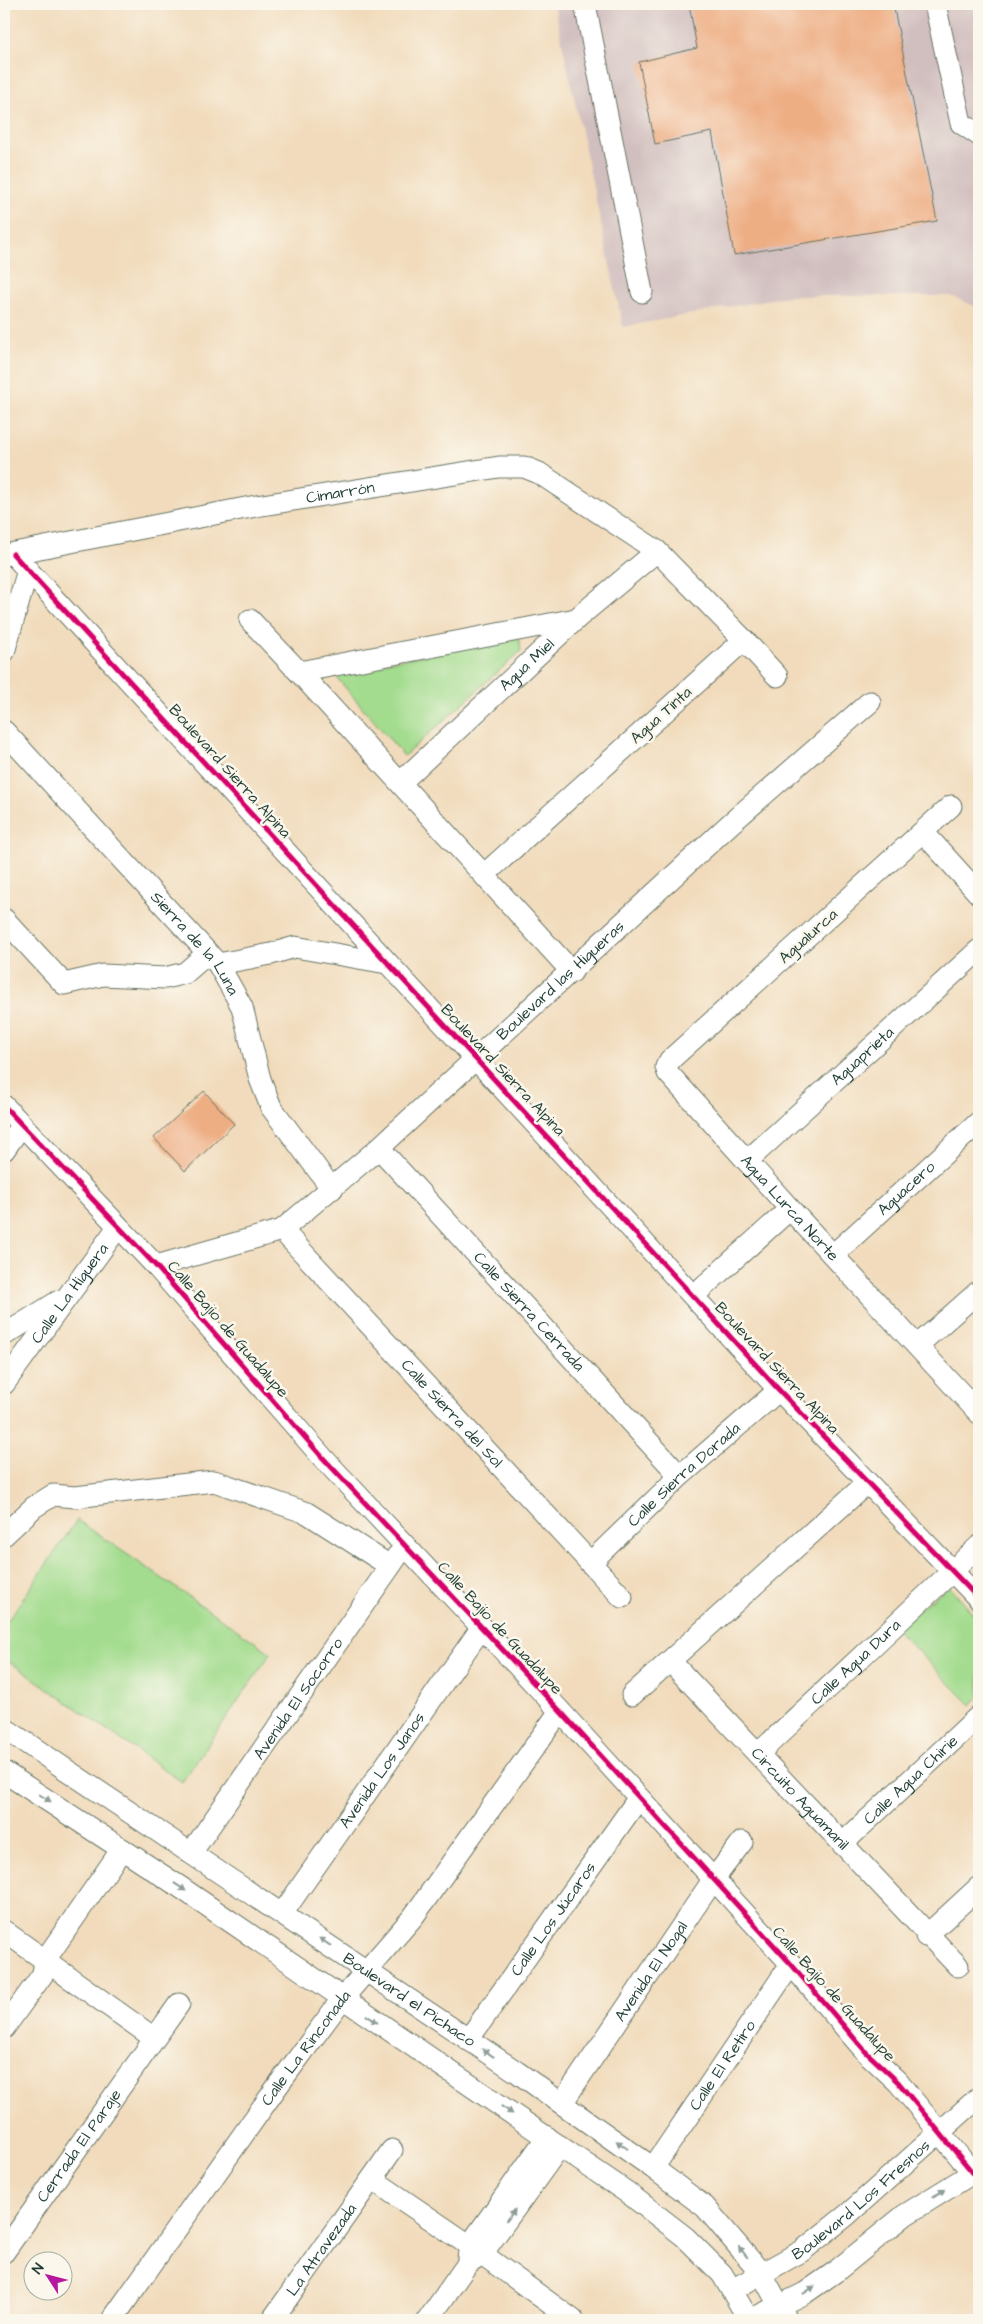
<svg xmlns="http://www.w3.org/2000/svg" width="983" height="2324" viewBox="0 0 983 2324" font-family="'Architects Daughter',sans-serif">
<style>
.industrial{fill:#d1bfbf}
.green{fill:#a3dc8e;stroke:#618c61}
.building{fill:#eeae84}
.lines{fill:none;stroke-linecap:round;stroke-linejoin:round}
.minor-casing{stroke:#687464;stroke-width:23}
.minor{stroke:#fff;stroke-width:21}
.cycleway-casing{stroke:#fbf7ec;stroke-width:8}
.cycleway{stroke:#d6006c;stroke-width:5}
.oneway{fill:#8f9e9a}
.labels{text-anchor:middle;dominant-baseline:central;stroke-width:5;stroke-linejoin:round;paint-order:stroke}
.street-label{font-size:16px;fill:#1f3d34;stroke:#fbf7ec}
</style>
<rect width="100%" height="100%" fill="#fbf7ec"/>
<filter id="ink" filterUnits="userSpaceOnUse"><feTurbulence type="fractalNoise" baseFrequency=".02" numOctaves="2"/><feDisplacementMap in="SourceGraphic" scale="10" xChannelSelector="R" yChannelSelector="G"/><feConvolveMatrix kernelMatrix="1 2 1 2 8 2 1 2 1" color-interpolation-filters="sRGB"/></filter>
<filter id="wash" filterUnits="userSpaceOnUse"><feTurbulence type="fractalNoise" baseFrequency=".0096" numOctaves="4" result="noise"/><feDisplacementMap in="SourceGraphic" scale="20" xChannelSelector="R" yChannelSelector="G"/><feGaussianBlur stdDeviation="1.12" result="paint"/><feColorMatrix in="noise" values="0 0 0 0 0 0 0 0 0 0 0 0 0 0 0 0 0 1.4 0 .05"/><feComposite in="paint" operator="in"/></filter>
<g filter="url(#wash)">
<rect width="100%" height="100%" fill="#f1dbbc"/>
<path class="industrial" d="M554,4H979V308L951,296H787L623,327Z"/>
<path class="green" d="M519,638L521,651L404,756L332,672Z
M77,1520L271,1653L182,1782L4,1658V1626Z
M949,1586L979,1621V1696L971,1705L895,1628Z"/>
<g id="blocks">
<path class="building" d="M689,4H893L937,221L734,255L712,132L655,144L639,62L697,48Z
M204,1091L234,1124L185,1171L154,1138Z"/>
</g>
</g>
<g filter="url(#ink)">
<use href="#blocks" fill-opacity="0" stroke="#687464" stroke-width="1"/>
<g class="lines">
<g class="minor-casing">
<g id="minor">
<path d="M585,4L642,292"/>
<path d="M935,4L961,123L979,135"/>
<path d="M13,554L779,1390L979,1599"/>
<path id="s1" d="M4,555L256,506L499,467H524L539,473L657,551L744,640L485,874"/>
<path d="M250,620L299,672"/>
<path d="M744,640L777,676"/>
<path d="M4,652L28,570"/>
<path id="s2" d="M4,731L218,964L242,1007L260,1079L271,1107L332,1189"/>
<path id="s3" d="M401,782L576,619L657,551"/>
<path id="s4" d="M951,806L670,1060L666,1067L668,1073L790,1209L979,1413"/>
<path d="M923,832L979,894"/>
<path d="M4,919L64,984L103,975L165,978L185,973L208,953"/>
<path d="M218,964L271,954L295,947L387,963"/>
<path d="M572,972L299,672L576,619"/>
<path d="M4,1106L156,1266L323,1458L560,1711L791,1964L866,2052L898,2082L973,2173"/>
<path id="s5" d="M379,1148L680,1476"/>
<path d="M4,1150L21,1126"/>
<path id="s6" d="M747,1161L979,950"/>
<path id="s7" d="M282,1230L622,1597"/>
<path id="s8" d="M833,1255L979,1122"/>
<path id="s9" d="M156,1266L282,1230L379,1148L730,824L870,702"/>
<path d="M693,1296L790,1209"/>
<path d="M4,1335L59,1301"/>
<path d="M918,1345L979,1291"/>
<path id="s10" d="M4,1384L118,1227"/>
<path d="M4,1535L34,1507L53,1495L75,1497L214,1481L307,1513L390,1566"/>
<path id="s11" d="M590,1563L680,1476L779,1390"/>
<path id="s12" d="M671,1662L958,1966"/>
<path d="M632,1695L867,1483"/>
<path id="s13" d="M4,1728L517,2072L653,2168L705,2207L762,2274L787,2320"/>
<path id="s14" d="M758,1754L979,1546"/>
<path d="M4,1772L180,1887L628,2193L685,2237L722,2274L749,2320"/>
<path id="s15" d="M842,1844L979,1716"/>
<path id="s16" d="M191,1853L398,1555"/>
<path id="s17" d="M282,1914L482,1627"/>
<path d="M4,1931L154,2038"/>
<path d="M926,1936L979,1887"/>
<path d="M4,2028L43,1974L45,1960L122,1849"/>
<path id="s18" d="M468,2040L638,1799"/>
<path id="s19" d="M562,2103L713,1880L742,1842"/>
<path id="s20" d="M653,2168L791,1964"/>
<path d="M372,2179L482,2254L573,2320"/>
<path id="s21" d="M4,2252L179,2004"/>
<path d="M468,2258L470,2245L547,2137"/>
<path id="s22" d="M732,2290L802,2251L847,2215L979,2097"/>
<path id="s23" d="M112,2320L279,2084L342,1999L413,1917L560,1711"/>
<path id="s24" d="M272,2320L392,2150"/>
<path d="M428,2320L468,2263L482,2254L560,2146"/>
<path d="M750,2320L805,2293L835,2272L905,2215L979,2169"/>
</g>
</g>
<use href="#minor" class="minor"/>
<g class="cycleway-casing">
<path id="cycleway" d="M13,554L779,1390L979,1599
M4,1106L156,1266L323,1458L560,1711L791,1964L866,2052L898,2082L973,2173"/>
</g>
<use href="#cycleway" class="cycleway"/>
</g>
<defs><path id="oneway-solid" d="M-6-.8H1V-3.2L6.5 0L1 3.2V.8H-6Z" transform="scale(1.25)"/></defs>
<g class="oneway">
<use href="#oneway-solid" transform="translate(45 1798) rotate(32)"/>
<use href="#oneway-solid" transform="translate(180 1887) rotate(34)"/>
<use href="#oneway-solid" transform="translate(325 1942) rotate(-146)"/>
<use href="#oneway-solid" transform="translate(372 2019) rotate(34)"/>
<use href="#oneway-solid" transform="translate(488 2053) rotate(-147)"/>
<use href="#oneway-solid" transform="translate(507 2110) rotate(34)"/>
<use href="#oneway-solid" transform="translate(622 2145) rotate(-145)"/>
<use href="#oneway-solid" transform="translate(939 2193) rotate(-31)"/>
<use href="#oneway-solid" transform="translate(511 2215) rotate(-54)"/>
<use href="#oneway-solid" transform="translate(743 2252) rotate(-130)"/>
<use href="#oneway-solid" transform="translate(809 2290) rotate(-34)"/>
</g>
</g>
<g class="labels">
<g class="street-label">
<text stroke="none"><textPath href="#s1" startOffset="342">Cimarrón</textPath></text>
<text stroke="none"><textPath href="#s3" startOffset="172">Agua Miel</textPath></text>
<text transform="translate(661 715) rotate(-42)">Agua Tinta</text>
<text transform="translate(230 771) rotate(48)">Boulevard Sierra Alpina</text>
<text transform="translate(808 936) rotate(-42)">Agualurca</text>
<text stroke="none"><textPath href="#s2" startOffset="286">Sierra de la Luna</textPath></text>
<text stroke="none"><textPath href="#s9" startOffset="505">Boulevard las Higueras</textPath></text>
<text stroke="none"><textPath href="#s6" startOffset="156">Aguaprieta</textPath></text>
<text transform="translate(503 1070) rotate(47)">Boulevard Sierra Alpina</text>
<text stroke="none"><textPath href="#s8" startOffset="99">Aguacero</textPath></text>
<text stroke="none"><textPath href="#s4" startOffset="575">Agua Lurca Norte</textPath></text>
<text stroke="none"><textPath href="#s10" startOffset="112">Calle La Higuera</textPath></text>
<text stroke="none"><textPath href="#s5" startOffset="222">Calle Sierra Cerrada</textPath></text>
<text transform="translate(228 1329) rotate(49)">Calle Bajío de Guadalupe</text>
<text transform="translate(777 1368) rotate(47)">Boulevard Sierra Alpina</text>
<text stroke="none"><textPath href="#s7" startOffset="250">Calle Sierra del Sol</textPath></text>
<text stroke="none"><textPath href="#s11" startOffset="129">Calle Sierra Dorada</textPath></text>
<text transform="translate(500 1628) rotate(47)">Calle Bajío de Guadalupe</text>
<text stroke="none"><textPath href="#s14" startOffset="134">Calle Agua Dura</textPath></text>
<text stroke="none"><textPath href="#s16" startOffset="188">Avenida El Socorro</textPath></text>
<text stroke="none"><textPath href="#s17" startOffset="175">Avenida Los Janos</textPath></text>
<text stroke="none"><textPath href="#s15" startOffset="94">Calle Agua Chirie</textPath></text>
<text stroke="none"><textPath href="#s12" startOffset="188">Circuito Aguamanil</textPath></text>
<text stroke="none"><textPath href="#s18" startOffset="148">Calle Los Júcaros</textPath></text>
<text stroke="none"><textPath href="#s19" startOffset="159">Avenida El Nogal</textPath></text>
<text transform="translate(834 1994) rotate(48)">Calle Bajío de Guadalupe</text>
<text stroke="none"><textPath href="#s13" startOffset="488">Boulevard el Pichaco</textPath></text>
<text stroke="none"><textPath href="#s23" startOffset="334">Calle La Rinconada</textPath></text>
<text stroke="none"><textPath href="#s20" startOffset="124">Calle El Retiro</textPath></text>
<text stroke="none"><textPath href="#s21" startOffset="130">Cerrada El Paraje</textPath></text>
<text stroke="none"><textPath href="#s22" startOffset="158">Boulevard Los Fresnos</textPath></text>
<text stroke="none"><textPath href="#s24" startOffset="86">La Atravezada</textPath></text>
</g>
</g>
<rect width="983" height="2324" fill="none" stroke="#fbf7ec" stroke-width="20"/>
<g transform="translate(48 2276) rotate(306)"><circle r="24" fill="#fbf7ec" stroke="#a3ada2"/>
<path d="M0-4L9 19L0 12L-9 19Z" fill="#b5179e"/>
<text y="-8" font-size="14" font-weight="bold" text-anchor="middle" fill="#1f3d34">N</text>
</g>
</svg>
